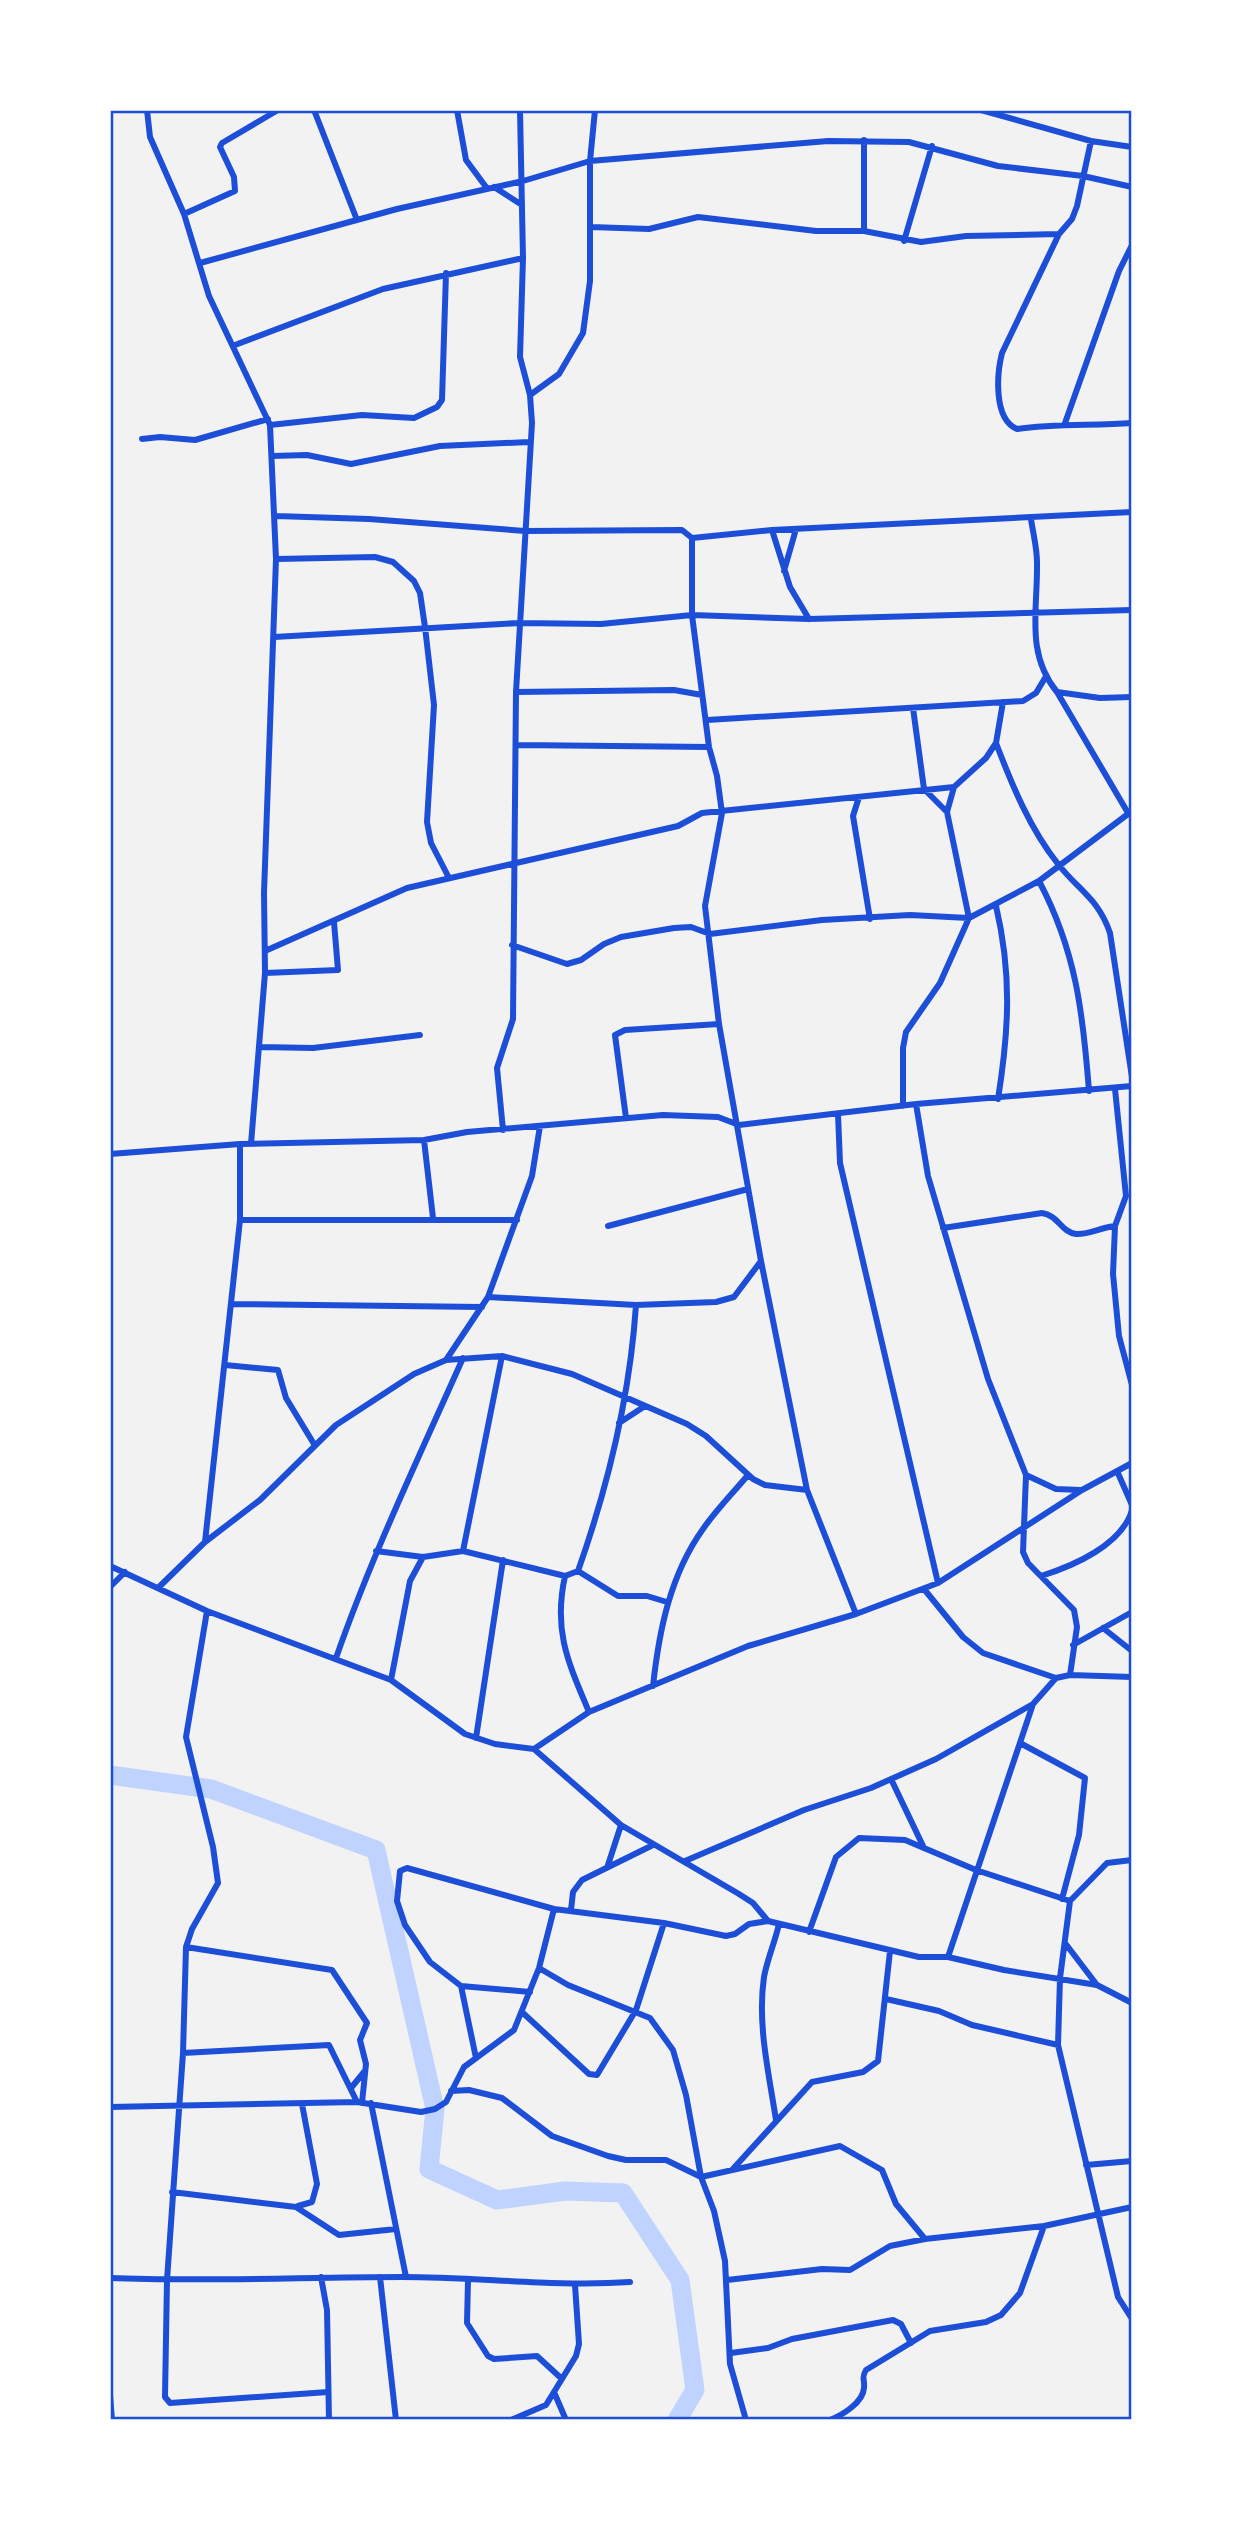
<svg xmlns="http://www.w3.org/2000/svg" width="1242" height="2530" viewBox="0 0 1242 2530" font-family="'Public Sans',sans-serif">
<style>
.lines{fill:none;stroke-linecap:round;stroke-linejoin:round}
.river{stroke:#bfd3fe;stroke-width:19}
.minor{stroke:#1d4ed8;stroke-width:6}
.neatline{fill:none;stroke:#1d4ed8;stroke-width:2.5}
</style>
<rect width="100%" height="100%" fill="#f2f2f2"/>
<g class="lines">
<path class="river" d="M110,1775L211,1789L376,1850L435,2109L429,2169L497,2200L565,2191L623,2193L680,2280L695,2390L677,2420"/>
<path class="minor" d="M147,110L150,137L184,214L209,296L270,425L276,559L264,893L265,973L251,1144
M314,110L357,220
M457,110L466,160L486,187
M981,110L1091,141L1132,147
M864,140V231
M1091,141L1077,206L1072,219L1059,234L1002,353C997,373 993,419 1017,429C1055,423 1093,426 1132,423
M494,187L522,205
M184,214L235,191L234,177L220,147L222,143L278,110
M591,227L649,229L698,217L816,231H864L921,242L966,236L1059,234
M904,241L932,146
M200,263L397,209L523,181L590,161L828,141L909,142L998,166L1083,176L1132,187
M235,345L383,289L523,258
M530,395L559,374L583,333L590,281V161L595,110
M1065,423L1119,271L1132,245
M270,425L362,415L414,418L437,407L442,400L446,273
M142,439L160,437L195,440L268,419
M272,456L307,455L351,464L440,446L529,442
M276,516L369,519L525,531L682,530L692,538V615L709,747L717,776L722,813L705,906L719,1024L761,1261L807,1490L856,1614
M1031,519C1033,533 1037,548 1037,562C1038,609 1025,653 1057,692L1100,698L1132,697
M772,530L790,587L809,619
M692,538L772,530L1132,512
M276,559L375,557L393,562L414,581L420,593L425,627L434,705L427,822L431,843L448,876
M784,571L796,529
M274,637L519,623L601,624L692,615L809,619L1132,610
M516,692L674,690L702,695
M1057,692L1128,813
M913,708L924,789L947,812
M707,720L1023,701L1036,693L1045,678
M996,743C1012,785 1030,829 1058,864C1079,891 1098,898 1110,933L1132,1077
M517,745L709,747
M859,797L853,816L870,919
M1039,881C1076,951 1083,1013 1089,1091
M996,906C1012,974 1009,1030 998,1099
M512,945L567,964L581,960L604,944L621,937L674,928L691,927L710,934L822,920L910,915L969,918L1039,881L1132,811
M265,951L407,888L678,826L702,813L954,787
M265,973L338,970L334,922
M260,1047L313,1048L420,1035
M1115,1089L1126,1196L1115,1226L1113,1274L1119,1336L1132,1385
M916,1104L928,1176L988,1379L1026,1475L1023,1552L1028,1563L1074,1610L1077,1627L1070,1675
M903,1106V1048L906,1032L940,983L969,918L947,812L954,787L986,758L996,743L1003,702
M838,1114L840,1163L938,1583
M626,1118L615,1035L625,1030L719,1024
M503,1130L497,1068L513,1019L516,692L532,423L530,395L520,357L523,258L520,110
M424,1140L433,1218
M110,1154L240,1144L424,1140L467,1132L663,1115L718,1117L739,1125L916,1104L1132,1086
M240,1220H517
M608,1226L748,1189
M943,1228L1042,1213C1058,1215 1061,1232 1076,1234C1088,1235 1102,1227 1115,1226
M488,1297L636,1305L716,1302L734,1297L761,1261
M232,1304L482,1307
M446,1360L502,1356L572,1374L687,1424L706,1436L753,1479L765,1485L807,1490
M225,1365L278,1370L286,1398L314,1444
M619,1423L645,1406
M1117,1471L1132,1505
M1026,1475L1056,1489L1081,1490
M205,1542L260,1500L336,1425L414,1374L446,1360L488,1297L532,1176L540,1126
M376,1551L423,1557L463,1551L565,1576L578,1571C608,1486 630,1395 636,1305
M463,1551L502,1356
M110,1566L207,1611L391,1680L465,1734L495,1744L534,1749L621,1825L739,1894L753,1903L768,1921L919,1957H948L1004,1970L1097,1985L1132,2003
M578,1571L618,1596H647L667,1602
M565,1576C553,1631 568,1662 589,1712
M1041,1576C1073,1566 1122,1545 1132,1510
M110,1587L125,1572
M159,1587L205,1542L240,1220V1144
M924,1589L963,1637L983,1653L1056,1678
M207,1611L186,1737L213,1847L218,1883L192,1929L186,1947L183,2053L167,2280L165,2397L170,2403L328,2392
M1103,1628L1132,1651
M1073,1645L1132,1612
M336,1658C372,1555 419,1457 463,1358
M391,1680L410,1581L423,1557
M653,1686C659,1631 670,1575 703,1529C716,1510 733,1493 748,1475
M476,1738L503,1560
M1020,1743L1085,1778L1079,1835L1062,1899
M534,1749L589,1712L748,1646L856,1614L938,1583L1082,1490L1132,1463
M891,1779L924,1848
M1132,1860L1107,1863L1070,1901L1060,1978L1058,2045L1118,2297L1132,2319
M685,1861L804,1810L871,1788L936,1759L1033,1704L1056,1678L1070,1675L1132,1677
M608,1865L621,1825
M571,1910L573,1892L582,1880L653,1845
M809,1932L836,1857L859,1838L905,1840L976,1870L1070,1901
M1065,1943L1097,1985
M186,1947L332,1970L367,2023L360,2040L366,2064L362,2103
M948,1957L1033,1704
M539,1968L568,1985L650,2018L673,2050L686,2095L701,2177L714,2211L725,2261L730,2364L746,2420
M461,1986L476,2058
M530,1992L461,1986L430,1962L405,1925L397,1901L400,1871L407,1868L554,1909L664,1923L726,1936L735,1934L749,1924L768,1921
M886,1999L939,2011L972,2025L1058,2045
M523,2013L589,2074L597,2075L636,2010L664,1923
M183,2053L329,2045L357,2102
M351,2088L364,2072
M451,2091L469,2090L502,2098L552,2136L608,2156L626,2160H666L701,2177L840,2146L882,2170L896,2204L925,2239
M371,2103L406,2277
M110,2107L357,2102L421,2112L435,2109L446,2102L464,2067L514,2030L539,1968L554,1909
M776,2120C769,2074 757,2024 764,1977C767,1960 775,1942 779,1924
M1086,2165L1132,2161
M732,2170L812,2082L863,2072L878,2061L890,1951
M172,2192L296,2207L339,2235L396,2229
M298,2206L312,2202L317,2184L302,2104
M321,2277L327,2310L329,2420
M380,2277L396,2420
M110,2278C207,2282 305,2277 402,2277C479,2277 554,2287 630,2282
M468,2280L467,2323L488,2356L494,2359L537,2356L562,2379
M727,2280L822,2269L850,2270L890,2246L925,2239L1044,2226L1132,2207
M731,2353L768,2348L792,2339L893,2320L901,2324L911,2343
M554,2392L566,2420
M110,2395L112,2420
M511,2420L546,2405L576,2356L579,2344L575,2285
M830,2420C842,2415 863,2403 864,2388C865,2379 861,2378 866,2370L930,2331L986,2322L1001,2315L1020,2293L1044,2226"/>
</g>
<rect width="1242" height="2530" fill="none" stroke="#ffffff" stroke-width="224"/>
<rect x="112" y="112" width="1018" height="2306" class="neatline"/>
</svg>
